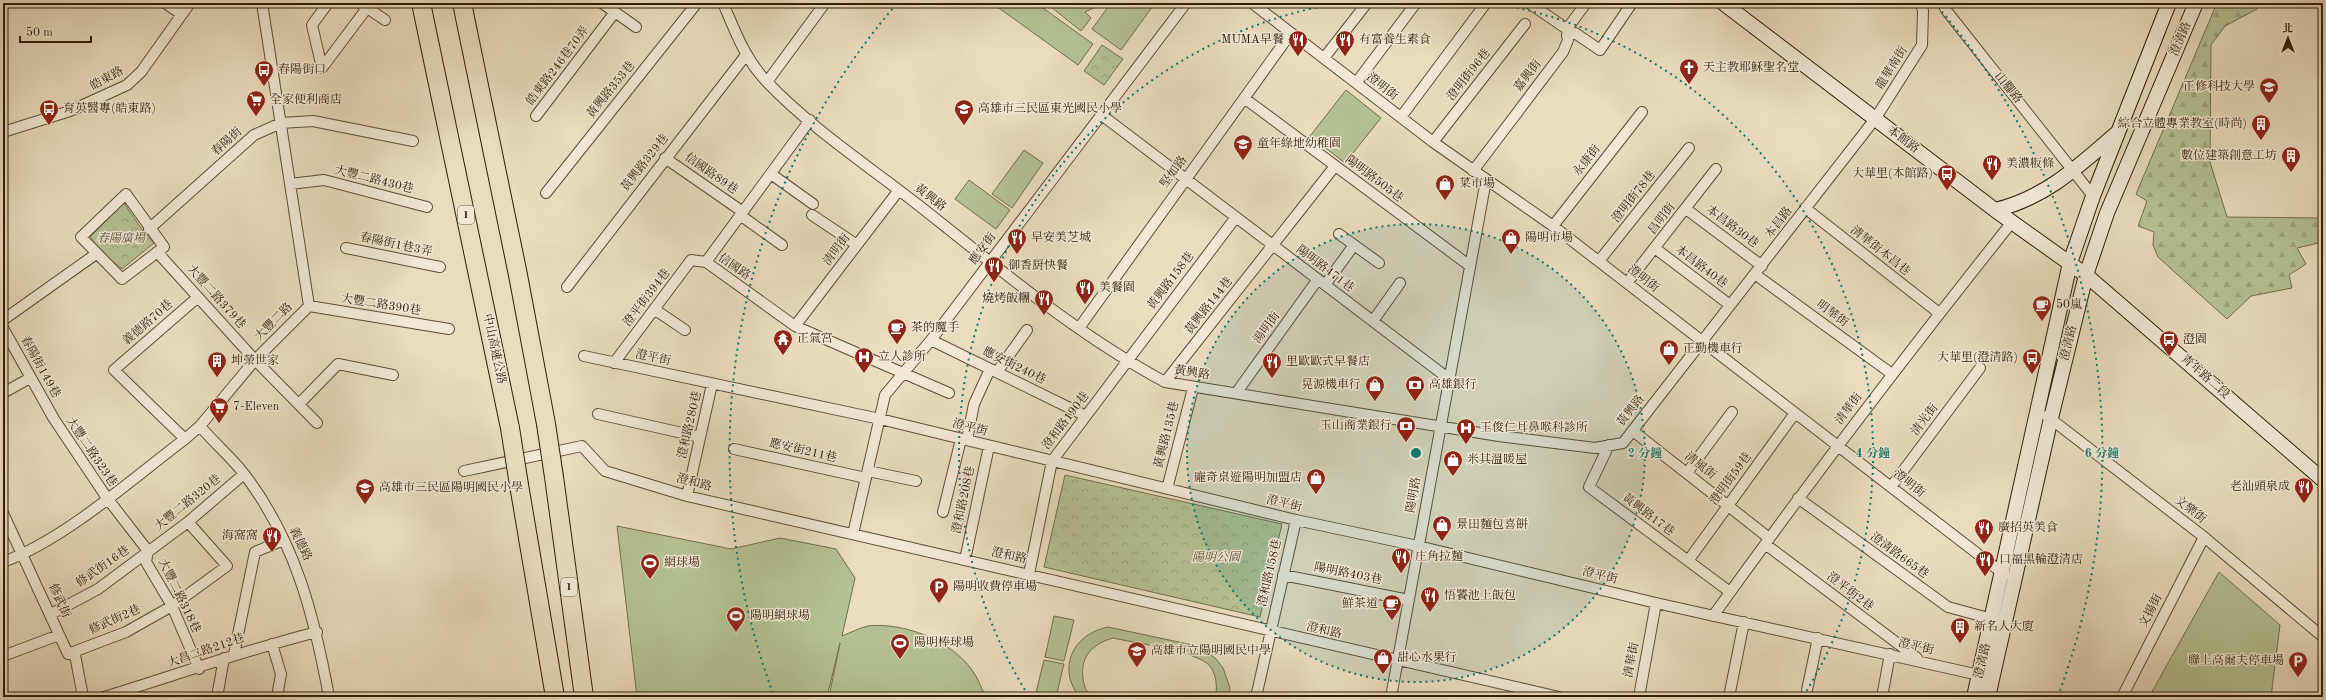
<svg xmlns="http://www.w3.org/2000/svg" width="2326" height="700" viewBox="0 0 2326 700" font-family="'Old Standard TT','Noto Serif TC',serif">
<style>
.grass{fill:#b4c194;stroke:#726e4c}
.forest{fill:url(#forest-firs);stroke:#726e4c}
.park{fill:url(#park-crowns);stroke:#726e4c}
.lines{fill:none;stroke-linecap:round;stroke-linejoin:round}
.street-casing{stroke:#5f4c33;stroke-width:12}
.secondary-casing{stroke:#311c04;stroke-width:16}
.highway-casing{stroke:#311c04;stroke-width:20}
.street{stroke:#f1e8d5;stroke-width:10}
.secondary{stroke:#f1e8d5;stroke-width:14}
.highway{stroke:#e9dcbf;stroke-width:18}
.highway-bridge-casing{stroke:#311c04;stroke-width:20;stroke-linecap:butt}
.highway-bridge{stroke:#e9dcbf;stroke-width:18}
.ring{fill:none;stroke:#0f766e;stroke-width:2;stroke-dasharray:2 4}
.labels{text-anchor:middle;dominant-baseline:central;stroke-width:3;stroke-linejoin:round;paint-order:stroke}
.shield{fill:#f1e8d5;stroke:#6b5943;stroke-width:1}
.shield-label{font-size:11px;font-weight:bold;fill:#311c04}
.street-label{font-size:12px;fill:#311c04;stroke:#f1e8d5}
.poi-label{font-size:12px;fill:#311c04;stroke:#f1e8d5;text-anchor:start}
.park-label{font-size:12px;font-style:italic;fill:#584e2f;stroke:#f1e8d5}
.centre{fill:#0f766e;stroke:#f1e8d5;stroke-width:2}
.ring-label{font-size:12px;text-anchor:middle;font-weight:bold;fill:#0f766e;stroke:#f1e8d5;stroke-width:3;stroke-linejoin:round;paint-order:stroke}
</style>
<defs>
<pattern id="forest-firs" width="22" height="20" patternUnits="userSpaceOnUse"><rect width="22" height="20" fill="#b4c194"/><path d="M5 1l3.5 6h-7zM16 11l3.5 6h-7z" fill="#9ba57e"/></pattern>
<pattern id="park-crowns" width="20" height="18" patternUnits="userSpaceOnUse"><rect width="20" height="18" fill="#b4c194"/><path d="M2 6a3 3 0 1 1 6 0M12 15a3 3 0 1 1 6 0" fill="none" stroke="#9ba57e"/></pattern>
</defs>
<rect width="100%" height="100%" fill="#e9dcbf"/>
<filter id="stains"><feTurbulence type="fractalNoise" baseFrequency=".005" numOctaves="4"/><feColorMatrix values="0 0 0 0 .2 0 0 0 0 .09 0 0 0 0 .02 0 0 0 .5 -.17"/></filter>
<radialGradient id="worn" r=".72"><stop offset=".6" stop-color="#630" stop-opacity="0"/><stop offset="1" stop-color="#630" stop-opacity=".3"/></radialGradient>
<path class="grass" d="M992,3H1036L1093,44L1078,65Z
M1046,3H1104L1085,12L1091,18L1081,31Z
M1111,3H1155L1121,50L1092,29Z
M1346,90L1381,118L1345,163L1310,136Z
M1024,150L1043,163L1012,208L992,194Z
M969,180L1010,210L996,229L955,199Z
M617,526L731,549L780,538L836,549L855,578L842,636C850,633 859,628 868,626C903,622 951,640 972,670C978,678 981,688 986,697H829L840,643L827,697H637Z
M2219,572L2280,625L2271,697H2149Z
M1054,616L1074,620L1064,661L1045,657Z
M1108,627L1202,647L1216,659L1223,668L1230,688L1229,697H1215C1218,688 1216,672 1209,665C1195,651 1135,643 1113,638C1093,644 1080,656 1083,678C1084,686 1086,692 1092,697H1061L1062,694L1078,696C1075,691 1072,685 1070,679C1064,652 1083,632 1108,627Z
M1044,660L1064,664L1056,697H1035Z"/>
<path class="forest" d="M2217,3H2254L2257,9L2225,26L2211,45L2210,162L2227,217L2323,218V242L2297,248L2306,264L2289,275L2292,288L2251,296L2227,319L2158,257L2153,245L2154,232L2138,226L2147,201L2136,194Z"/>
<path class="park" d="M1102,45L1123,59L1104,85L1084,71Z
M124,203L143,231L154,243L122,269L100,251L90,237Z
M1065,475L1282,524L1260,617L1044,567Z"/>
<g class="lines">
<g class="street-casing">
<path id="street" d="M165,3L181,14
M328,3L312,25L322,68L367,8
M360,3L385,20
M602,3L636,27
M723,3C735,31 745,59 767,82C811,128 867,165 917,204C997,267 1076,334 1165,382L1499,436L1595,448L1623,443L1875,119L1922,45L1923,11L1921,3
M1252,3L1433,142L1553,226L2005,575
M1943,3L1946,10L2093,196
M1567,29L1586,3
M1567,36L1575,33L1600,50L1632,3
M1324,58L1367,3
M767,82L825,3
M1356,83L1416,3
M1244,98L1470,266
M536,116L615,12
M1103,116L1449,379
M1401,117L1486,3
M810,120L706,262L795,326L949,393
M3,132L70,111L127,85L141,72L190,3
M1433,142L1525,24
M665,158L743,212
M1473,171L1563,52L1568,40L1567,29L1529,3
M771,174L813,204
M290,184L324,180L427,207
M546,193L697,3
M126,194L164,247L122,279L81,237Z
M1805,208L1939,313
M1686,209L1762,266
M740,215L782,245
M812,215L857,245
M1553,226L1642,112
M149,229L254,135L281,123L313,121L413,141
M1339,234L1379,263
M346,248L440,267
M1656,249L1730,305
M157,252L255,360L317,423
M1599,261L1689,148
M1756,275L1892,374
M1627,283L1716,169
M1325,285L1354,245
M567,287L746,55
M309,306L449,329
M654,309L685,330
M3,320L96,254
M1373,321L1400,283
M795,326L899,190
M3,328L54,419L107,498L148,551L146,562L172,606L199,669
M1079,328L1291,33
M931,340L1086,416
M584,356L880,419L1296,520L1418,546L1656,603L1979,675
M614,363L691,260L706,262
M997,372L1027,330
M1165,382L1335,166
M1237,392L1318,279
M3,393L30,378
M299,404L338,364L393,375
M598,414L700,437
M2047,416L2204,537L2323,637
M200,426C214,443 231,457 245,475C296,543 314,615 329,697
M1633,431L1769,538
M185,439L114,370L198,297
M967,440L974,404L990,369
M1609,445L1589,487L1730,592
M734,449L866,478
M464,471L582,446L605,471L687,496L1559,697
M868,471L916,481
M1687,473L1732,412
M1891,487L1980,368
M1167,489L1193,388
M687,496L712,384
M1798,498L1948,607L1992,619
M943,512L961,439
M3,513L68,654
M853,534L885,395L931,340L1186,3
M1765,544L1917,658
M965,560L989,446
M1688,561L1795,413
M3,562C64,540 132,479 185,439L200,426L255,360L309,306L262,3
M1029,574L1052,461L1236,217
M1283,575L1409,600
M51,614L98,589L188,522L244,474
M1713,616C1809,482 1909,351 2012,222
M272,644L281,674L277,697
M68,654L126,632L172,606L227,566L188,522
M68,654L75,655L83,697
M234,654L255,552L284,540
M3,656L59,635
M1807,690L1818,638
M104,697C176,675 245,650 317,632
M217,697L224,658
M1256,697L1296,520
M1391,697L1486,180
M1639,697L1656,603
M1729,697L1744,622
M1882,697L1890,654
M2122,697L2204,537"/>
</g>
<g class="secondary-casing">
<path id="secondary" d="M1723,3L1995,210L2086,275L2323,480
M1995,210C2046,198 2080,165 2118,132
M1974,697L2070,263L2093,196L2169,3
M1988,697L2051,418L2086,275L2107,213L2196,3"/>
</g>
<g class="highway-casing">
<path id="highway" d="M421,3L510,428
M462,3L518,275L546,424
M554,477L584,697
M519,485L555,697"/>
</g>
<use href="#street" class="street"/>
<use href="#secondary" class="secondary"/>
<use href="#highway" class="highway"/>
<g class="highway-bridge-casing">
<path id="highway-bridge" d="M546,424L554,477
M510,428L519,485"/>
</g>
<use href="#highway-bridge" class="highway-bridge"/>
</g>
<circle cx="1416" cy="453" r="229" fill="#0f766e" fill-opacity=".12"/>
<g class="ring">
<circle cx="1416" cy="453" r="229"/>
<path d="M1028 695A457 457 0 0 1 1333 4M1499 4A457 457 0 0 1 1804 695"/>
<path d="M773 693A686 686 0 0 1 894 7M1938 7A686 686 0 0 1 2059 693"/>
</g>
<defs>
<g id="restaurant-pin" transform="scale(1)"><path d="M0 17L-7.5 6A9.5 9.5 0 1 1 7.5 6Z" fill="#8f2418" stroke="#f1e8d5"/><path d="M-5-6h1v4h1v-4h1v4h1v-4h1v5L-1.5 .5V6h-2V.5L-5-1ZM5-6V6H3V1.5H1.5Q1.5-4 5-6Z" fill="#fff"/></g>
<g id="church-pin" transform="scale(1)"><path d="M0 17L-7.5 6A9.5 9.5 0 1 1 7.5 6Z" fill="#8f2418" stroke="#f1e8d5"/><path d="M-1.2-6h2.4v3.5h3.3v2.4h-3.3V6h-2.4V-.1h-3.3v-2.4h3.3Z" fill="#fff"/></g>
<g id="bus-pin" transform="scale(1)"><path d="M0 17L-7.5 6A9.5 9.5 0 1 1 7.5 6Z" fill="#8f2418" stroke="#f1e8d5"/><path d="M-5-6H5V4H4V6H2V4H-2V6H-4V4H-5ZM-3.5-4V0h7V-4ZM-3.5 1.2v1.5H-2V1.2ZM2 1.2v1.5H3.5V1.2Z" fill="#fff"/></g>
<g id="university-pin" transform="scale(1)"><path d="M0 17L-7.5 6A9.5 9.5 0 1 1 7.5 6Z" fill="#8f2418" stroke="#f1e8d5"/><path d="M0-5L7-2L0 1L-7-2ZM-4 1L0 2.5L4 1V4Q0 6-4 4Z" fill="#fff"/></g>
<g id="supermarket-pin" transform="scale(1)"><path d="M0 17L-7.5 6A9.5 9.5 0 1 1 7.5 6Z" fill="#8f2418" stroke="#f1e8d5"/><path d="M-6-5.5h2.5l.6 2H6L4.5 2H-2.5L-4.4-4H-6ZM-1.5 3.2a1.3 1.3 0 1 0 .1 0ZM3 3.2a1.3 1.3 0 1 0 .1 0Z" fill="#fff"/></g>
<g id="school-pin" transform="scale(1)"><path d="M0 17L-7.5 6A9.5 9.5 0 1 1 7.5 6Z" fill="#8f2418" stroke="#f1e8d5"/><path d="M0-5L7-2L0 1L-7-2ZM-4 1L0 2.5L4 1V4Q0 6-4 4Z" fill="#fff"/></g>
<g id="building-pin" transform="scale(1)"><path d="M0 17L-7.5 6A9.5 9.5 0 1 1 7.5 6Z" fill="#8f2418" stroke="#f1e8d5"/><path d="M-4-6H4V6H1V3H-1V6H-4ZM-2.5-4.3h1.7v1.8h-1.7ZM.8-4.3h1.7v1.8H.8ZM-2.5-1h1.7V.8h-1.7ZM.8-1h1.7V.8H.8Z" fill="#fff"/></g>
<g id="shop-pin" transform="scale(1)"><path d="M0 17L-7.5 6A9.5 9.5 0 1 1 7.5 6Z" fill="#8f2418" stroke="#f1e8d5"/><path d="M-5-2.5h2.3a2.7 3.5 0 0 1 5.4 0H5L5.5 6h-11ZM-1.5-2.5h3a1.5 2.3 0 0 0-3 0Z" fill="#fff"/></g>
<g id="cafe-pin" transform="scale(1)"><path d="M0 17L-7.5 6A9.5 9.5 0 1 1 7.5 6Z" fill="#8f2418" stroke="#f1e8d5"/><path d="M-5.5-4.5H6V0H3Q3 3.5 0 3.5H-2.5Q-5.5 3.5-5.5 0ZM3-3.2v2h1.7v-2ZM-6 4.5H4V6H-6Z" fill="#fff"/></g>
<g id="temple-pin" transform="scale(1)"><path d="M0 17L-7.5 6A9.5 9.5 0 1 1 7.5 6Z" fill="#8f2418" stroke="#f1e8d5"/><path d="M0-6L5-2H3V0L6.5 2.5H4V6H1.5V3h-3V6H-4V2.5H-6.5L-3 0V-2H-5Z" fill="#fff"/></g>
<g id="hospital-pin" transform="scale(1)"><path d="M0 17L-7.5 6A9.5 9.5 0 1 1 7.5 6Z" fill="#8f2418" stroke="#f1e8d5"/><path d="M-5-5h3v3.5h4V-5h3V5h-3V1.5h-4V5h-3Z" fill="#fff"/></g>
<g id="bank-pin" transform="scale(1)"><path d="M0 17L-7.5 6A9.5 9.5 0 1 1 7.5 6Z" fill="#8f2418" stroke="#f1e8d5"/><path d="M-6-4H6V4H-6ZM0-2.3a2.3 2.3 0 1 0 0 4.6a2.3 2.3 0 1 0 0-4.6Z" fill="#fff"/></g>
<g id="stadium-pin" transform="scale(1)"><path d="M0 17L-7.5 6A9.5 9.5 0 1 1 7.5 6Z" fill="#8f2418" stroke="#f1e8d5"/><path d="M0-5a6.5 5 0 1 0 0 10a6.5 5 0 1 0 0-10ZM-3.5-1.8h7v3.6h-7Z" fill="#fff"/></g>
<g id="parking-pin" transform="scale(1)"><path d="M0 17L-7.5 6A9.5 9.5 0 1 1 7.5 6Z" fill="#8f2418" stroke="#f1e8d5"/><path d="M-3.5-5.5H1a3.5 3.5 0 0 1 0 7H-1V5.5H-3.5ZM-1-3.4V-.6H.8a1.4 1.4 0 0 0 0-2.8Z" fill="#fff"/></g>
</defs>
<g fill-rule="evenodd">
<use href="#restaurant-pin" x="1298" y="40"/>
<use href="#restaurant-pin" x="1345" y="40"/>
<use href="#church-pin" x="1689" y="68"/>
<use href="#bus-pin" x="264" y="70"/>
<use href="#university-pin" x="2269" y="87"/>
<use href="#supermarket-pin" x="256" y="100"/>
<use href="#bus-pin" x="49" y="109"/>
<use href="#school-pin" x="964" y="109"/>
<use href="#building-pin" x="2261" y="124"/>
<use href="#school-pin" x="1243" y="144"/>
<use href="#building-pin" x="2291" y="156"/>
<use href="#restaurant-pin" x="1992" y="164"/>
<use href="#bus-pin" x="1947" y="174"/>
<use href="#shop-pin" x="1445" y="184"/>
<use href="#restaurant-pin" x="1017" y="238"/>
<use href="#shop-pin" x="1511" y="238"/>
<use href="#restaurant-pin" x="994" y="266"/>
<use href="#restaurant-pin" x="1085" y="288"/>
<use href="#restaurant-pin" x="1044" y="299"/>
<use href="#cafe-pin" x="2042" y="305"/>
<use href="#cafe-pin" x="897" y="328"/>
<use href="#temple-pin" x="783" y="339"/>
<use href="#bus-pin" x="2169" y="340"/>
<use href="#shop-pin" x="1669" y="349"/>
<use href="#hospital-pin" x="864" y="357"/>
<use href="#bus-pin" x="2032" y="358"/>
<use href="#building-pin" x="217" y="361"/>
<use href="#restaurant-pin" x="1272" y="362"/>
<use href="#shop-pin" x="1375" y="385"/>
<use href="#bank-pin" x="1415" y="385"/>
<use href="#supermarket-pin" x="219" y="407"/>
<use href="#bank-pin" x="1406" y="426"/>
<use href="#hospital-pin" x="1466" y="428"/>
<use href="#shop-pin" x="1453" y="460"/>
<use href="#shop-pin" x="1316" y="478"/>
<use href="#restaurant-pin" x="2304" y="487"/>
<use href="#school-pin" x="365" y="488"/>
<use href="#shop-pin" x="1442" y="525"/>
<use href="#restaurant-pin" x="1984" y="528"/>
<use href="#restaurant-pin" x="272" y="536"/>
<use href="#restaurant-pin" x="1401" y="557"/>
<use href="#restaurant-pin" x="1985" y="560"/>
<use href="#stadium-pin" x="650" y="563"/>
<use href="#parking-pin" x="939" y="587"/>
<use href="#restaurant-pin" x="1430" y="596"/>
<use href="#cafe-pin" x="1392" y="604"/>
<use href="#stadium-pin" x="736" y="616"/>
<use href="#building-pin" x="1960" y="627"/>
<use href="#stadium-pin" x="900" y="643"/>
<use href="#school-pin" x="1137" y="651"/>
<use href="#shop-pin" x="1383" y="658"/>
<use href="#parking-pin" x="2298" y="661"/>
</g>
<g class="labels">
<g class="shield">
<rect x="458" y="206" width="16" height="18" rx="3"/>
<rect x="561" y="578" width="16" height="18" rx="3"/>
</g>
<g class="shield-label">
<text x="466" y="215">1</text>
<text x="569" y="587">1</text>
</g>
<g class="street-label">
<text transform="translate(2181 39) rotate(-67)">澄清路</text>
<text transform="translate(558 66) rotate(-53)">皓東路246巷70弄</text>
<text transform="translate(1892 68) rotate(-58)">龍華南街</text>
<text transform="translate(1469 75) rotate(-52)">澄明街96巷</text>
<text transform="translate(1528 76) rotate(-53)">嘉興街</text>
<text transform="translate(107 79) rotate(-29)">皓東路</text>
<text transform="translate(1382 87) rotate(38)">澄明街</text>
<text transform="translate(2008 88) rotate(51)">山腳路</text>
<text transform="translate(611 90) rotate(-51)">黃興路353巷</text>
<text transform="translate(1903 140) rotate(37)">本館路</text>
<text transform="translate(227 142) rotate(-42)">春陽街</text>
<text transform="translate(1587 161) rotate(-52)">永康街</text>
<text transform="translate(645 163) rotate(-52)">黃興路329巷</text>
<text transform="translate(1174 172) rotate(-54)">堅如路</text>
<text transform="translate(711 174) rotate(35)">信國路89巷</text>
<text transform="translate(1374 179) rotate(37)">陽明路505巷</text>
<text transform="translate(374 180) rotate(14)">大豐二路430巷</text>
<text transform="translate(1634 197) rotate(-52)">澄明街78巷</text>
<text transform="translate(930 198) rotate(38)">黃興路</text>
<text transform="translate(1662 219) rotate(-53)">昌明街</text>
<text transform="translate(1779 223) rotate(-53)">本昌路</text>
<text transform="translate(1732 227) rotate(37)">本昌路30巷</text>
<text transform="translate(396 245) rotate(12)">春陽街1巷3弄</text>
<text transform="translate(983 249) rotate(-53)">應安街</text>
<text transform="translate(837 250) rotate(-53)">清明街</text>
<text transform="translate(1880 251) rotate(38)">清華街本昌巷</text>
<text transform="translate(734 267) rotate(35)">信國路</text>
<text transform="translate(1701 267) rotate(37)">本昌路40巷</text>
<text transform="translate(1325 269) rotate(37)">陽明路471巷</text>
<text transform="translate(1643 279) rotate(38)">澄明街</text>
<text transform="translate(1171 281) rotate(-53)">黃興路158巷</text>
<text transform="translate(216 297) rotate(48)">大豐二路379巷</text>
<text transform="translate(647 298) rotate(-53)">澄平街394巷</text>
<text transform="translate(381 305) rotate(9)">大豐二路390巷</text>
<text transform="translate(1209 306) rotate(-52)">黃興路144巷</text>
<text transform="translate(1832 314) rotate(36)">明華街</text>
<text transform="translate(274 322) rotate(-45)">大豐二路</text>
<text transform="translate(148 323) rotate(-41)">義德路70巷</text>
<text transform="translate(1267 328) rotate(-54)">湯明街</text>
<text transform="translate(2069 343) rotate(-76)">澄清路</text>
<text transform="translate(494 349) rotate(78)">中山高速公路</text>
<text transform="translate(653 358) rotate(12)">澄平街</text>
<text transform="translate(1014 366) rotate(26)">應安街240巷</text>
<text transform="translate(40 367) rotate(61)">春陽街149巷</text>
<text transform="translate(1192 373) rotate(9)">黃興路</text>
<text transform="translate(2205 377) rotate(41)">青年路二段</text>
<text transform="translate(1849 409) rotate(-53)">清華街</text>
<text transform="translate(1631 411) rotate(-52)">黃興路</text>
<text transform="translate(1925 420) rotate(-53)">清光街</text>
<text transform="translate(1066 421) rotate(-53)">澄和路190巷</text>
<text transform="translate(690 425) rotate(-77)">澄和路280巷</text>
<text transform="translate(970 428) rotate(14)">澄平街</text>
<text transform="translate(1167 435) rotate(-76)">黃興路135巷</text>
<text transform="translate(803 451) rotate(13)">應安街211巷</text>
<text transform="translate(91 452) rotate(56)">大豐二路323巷</text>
<text transform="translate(1700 466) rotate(38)">清風街</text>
<text transform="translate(1731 479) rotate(-54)">澄明街59巷</text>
<text transform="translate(694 483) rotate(15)">澄和路</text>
<text transform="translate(1909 484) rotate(38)">澄明街</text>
<text transform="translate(1414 495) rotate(-80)">陽明路</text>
<text transform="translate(964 500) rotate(-78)">澄和路208巷</text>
<text transform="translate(188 503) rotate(-39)">大豐二路320巷</text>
<text transform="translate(1284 504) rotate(13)">澄平街</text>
<text transform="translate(2190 510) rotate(38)">文樂街</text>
<text transform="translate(1648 515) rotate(37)">黃興路17巷</text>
<text transform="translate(300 544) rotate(64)">義德路</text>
<text transform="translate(1009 556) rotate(12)">澄和路</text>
<text transform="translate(1899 556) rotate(36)">澄清路665巷</text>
<text transform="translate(103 567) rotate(-35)">修武街16巷</text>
<text transform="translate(1270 573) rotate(-77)">澄和路158巷</text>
<text transform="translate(1348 574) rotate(11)">陽明路403巷</text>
<text transform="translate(1600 576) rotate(14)">澄平街</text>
<text transform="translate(1850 592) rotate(37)">澄平街2巷</text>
<text transform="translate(179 596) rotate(64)">大豐二路318巷</text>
<text transform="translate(59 601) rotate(66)">修武街</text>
<text transform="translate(2151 611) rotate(-63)">文揚街</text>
<text transform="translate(115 620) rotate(-24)">修武街2巷</text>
<text transform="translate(1324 631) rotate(13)">澄和路</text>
<text transform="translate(1916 647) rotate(13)">澄平街</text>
<text transform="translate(206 651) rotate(-19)">大昌二路212巷</text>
<text transform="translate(1632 660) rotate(-79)">清華街</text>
<text transform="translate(1983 661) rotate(-77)">澄清路</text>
</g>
<g class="poi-label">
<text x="1284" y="40" text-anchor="end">MUMA早餐</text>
<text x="1359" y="40">有富養生素食</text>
<text x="1703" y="68">天主教耶穌聖名堂</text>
<text x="278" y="70">春陽街口</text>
<text x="2255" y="87" text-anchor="end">正修科技大學</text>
<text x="270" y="100">全家便利商店</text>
<text x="63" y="109">育英醫專(皓東路)</text>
<text x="978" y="109">高雄市三民區東光國民小學</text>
<text x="2247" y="124" text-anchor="end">綜合立體專業教室(時尚)</text>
<text x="1257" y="144">童年綠地幼稚園</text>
<text x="2277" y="156" text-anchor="end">數位建築創意工坊</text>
<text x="2006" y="164">美濃粄條</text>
<text x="1933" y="174" text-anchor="end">大華里(本館路)</text>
<text x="1459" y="184">菜市場</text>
<text x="1031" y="238">早安美芝城</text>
<text x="1525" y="238">陽明市場</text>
<text x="1008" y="266">御香厨快餐</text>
<text x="1099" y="288">美餐園</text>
<text x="1030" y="299" text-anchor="end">燒烤飯糰</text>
<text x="2056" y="305">50嵐</text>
<text x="911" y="328">茶的魔手</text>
<text x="797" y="339">正氣宮</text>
<text x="2183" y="340">澄園</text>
<text x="1683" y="349">正勤機車行</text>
<text x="878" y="357">立人診所</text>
<text x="2018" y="358" text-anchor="end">大華里(澄清路)</text>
<text x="231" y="361">坤榮世家</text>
<text x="1286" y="362">里歐歐式早餐店</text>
<text x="1361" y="385" text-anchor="end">晃源機車行</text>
<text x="1429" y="385">高雄銀行</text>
<text x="233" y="407">7-Eleven</text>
<text x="1392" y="426" text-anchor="end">玉山商業銀行</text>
<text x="1480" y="428">王俊仁耳鼻喉科診所</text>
<text x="1467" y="460">米其溫暖屋</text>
<text x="1302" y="478" text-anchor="end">龐奇桌遊陽明加盟店</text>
<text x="2290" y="487" text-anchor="end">老汕頭泉成</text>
<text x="379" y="488">高雄市三民區陽明國民小學</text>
<text x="1456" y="525">景田麵包喜餅</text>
<text x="1998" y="528">廣招英美食</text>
<text x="258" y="536" text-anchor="end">海窩窩</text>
<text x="1415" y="557">庄角拉麵</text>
<text x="1999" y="560">口福黑輪澄清店</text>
<text x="664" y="563">網球場</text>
<text x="953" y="587">陽明收費停車場</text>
<text x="1444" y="596">悟饕池上飯包</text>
<text x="1378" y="604" text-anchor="end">鮮茶道</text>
<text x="750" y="616">陽明網球場</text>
<text x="1974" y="627">新名人大廈</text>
<text x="914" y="643">陽明棒球場</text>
<text x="1151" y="651">高雄市立陽明國民中學</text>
<text x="1397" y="658">甜心水果行</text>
<text x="2284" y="661" text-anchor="end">聯上高爾夫停車場</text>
</g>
<g class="park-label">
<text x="121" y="239">春陽廣場</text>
<text x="1216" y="558">陽明公園</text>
</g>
</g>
<circle cx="1416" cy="453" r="6" class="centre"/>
<g class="ring-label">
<text x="1645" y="457">2 分鐘</text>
<text x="1873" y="457">4 分鐘</text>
<text x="2102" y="457">6 分鐘</text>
</g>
<rect width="2326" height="700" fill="none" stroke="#e9dcbf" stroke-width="16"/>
<rect x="4" y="4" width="2318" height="692" fill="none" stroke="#311c04" stroke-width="2"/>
<rect x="8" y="8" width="2310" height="684" fill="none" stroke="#311c04"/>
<g transform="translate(2288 38)" stroke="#f1e8d5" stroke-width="3" paint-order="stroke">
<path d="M0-3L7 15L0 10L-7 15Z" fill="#311c04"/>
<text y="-6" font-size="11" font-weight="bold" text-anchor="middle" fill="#311c04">北</text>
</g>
<path d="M20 36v6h71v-6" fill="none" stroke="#311c04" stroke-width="2"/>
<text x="26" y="36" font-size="12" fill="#311c04" stroke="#f1e8d5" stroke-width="3" paint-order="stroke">50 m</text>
<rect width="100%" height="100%" filter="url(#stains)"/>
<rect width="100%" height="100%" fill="url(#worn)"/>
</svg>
